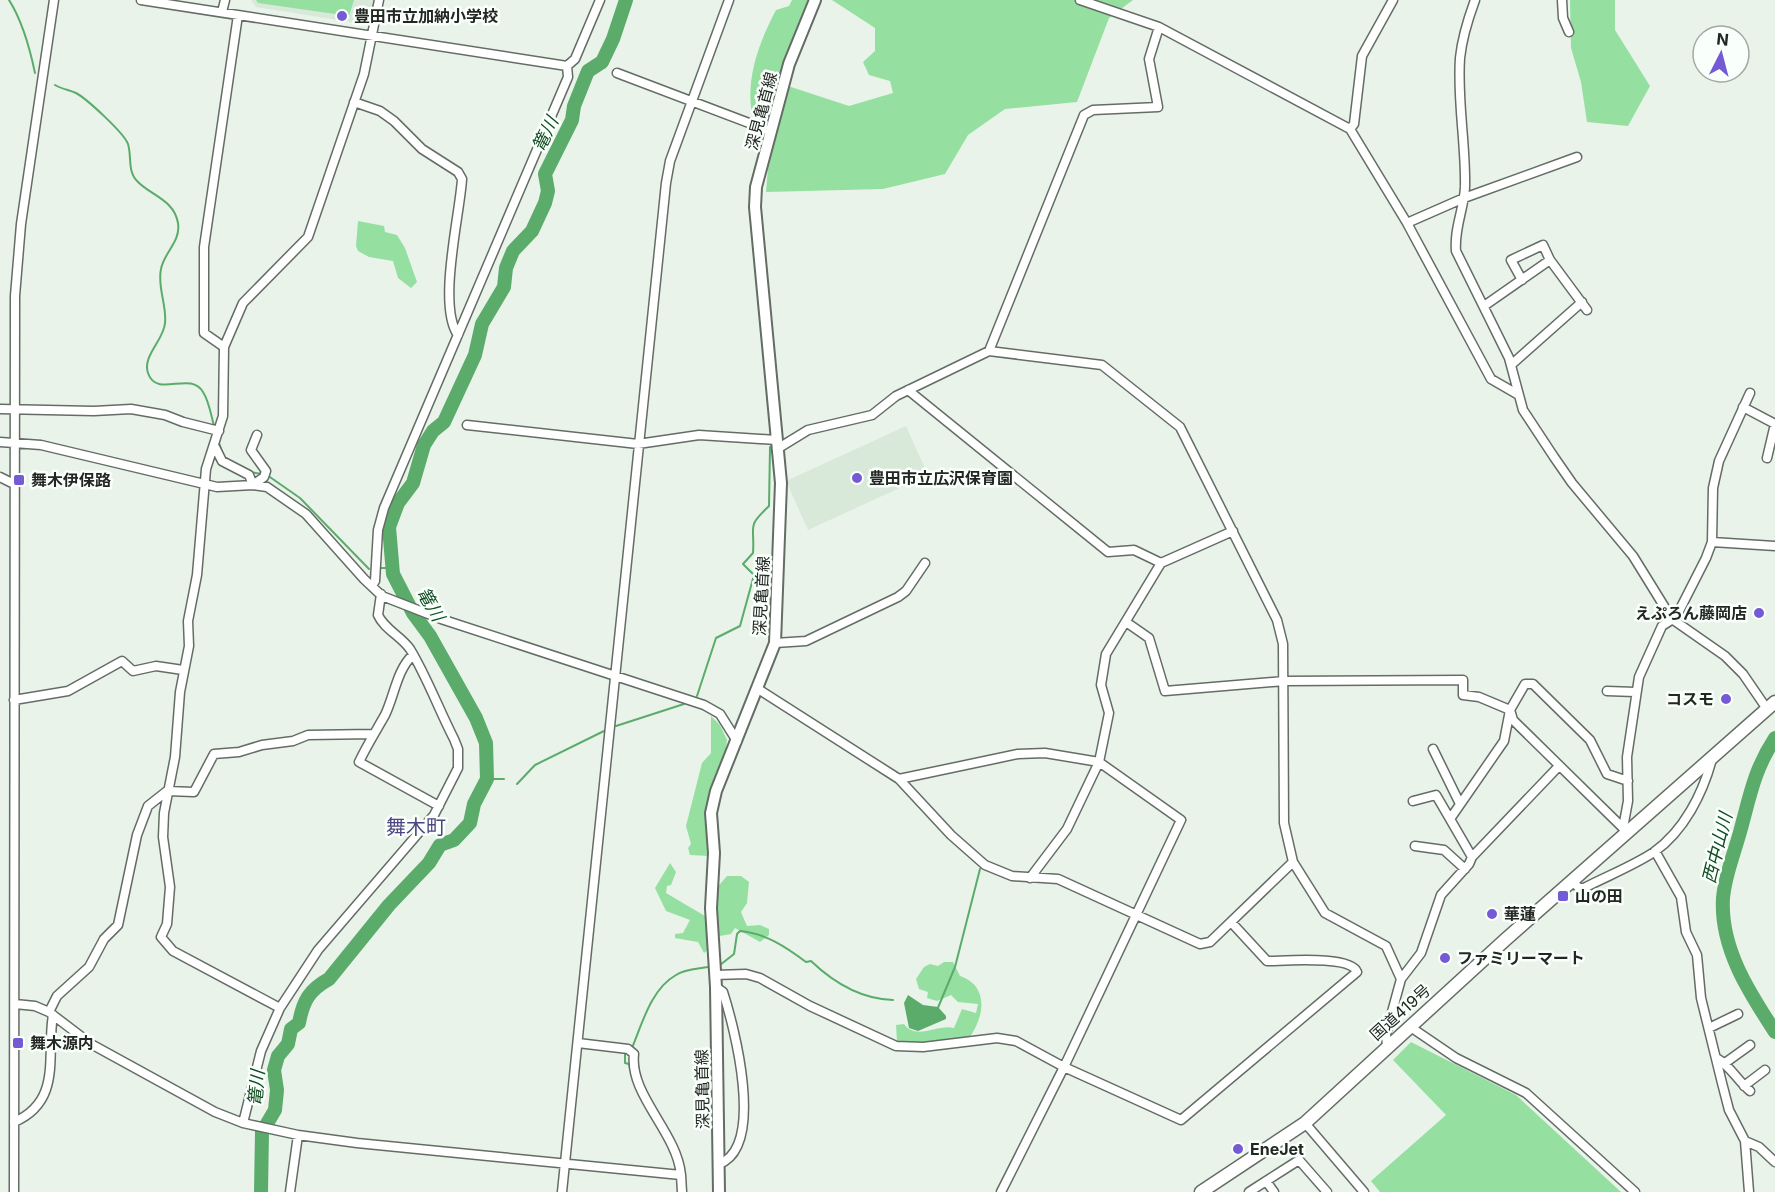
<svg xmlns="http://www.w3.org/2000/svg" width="1775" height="1192" viewBox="0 0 1775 1192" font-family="Inter,'Noto Sans JP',sans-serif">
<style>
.built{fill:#d8e9da}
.green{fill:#95e0a1}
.water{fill:#5bab6b}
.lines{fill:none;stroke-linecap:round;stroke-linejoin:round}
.stream{stroke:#5bab6b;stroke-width:2}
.river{stroke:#5bab6b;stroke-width:14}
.minor-casing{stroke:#646d65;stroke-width:11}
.major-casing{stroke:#646d65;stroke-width:14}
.highway-casing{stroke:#646d65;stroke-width:15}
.minor{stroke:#fff;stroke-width:8}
.major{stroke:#fff;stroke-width:10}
.highway{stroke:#fff;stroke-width:12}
.poi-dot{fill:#745bd5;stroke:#f9fffa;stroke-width:2}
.labels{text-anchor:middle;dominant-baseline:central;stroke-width:5;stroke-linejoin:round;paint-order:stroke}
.poi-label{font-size:16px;font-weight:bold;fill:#232623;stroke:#f9fffa;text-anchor:start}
.street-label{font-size:16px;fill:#232623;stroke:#f9fffa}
.water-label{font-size:18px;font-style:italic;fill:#114c22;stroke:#f9fffa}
.quarter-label{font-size:20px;fill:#4e4482;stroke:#f9fffa}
</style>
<rect width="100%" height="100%" fill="#e9f3ea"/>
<path class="built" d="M251,0H375L369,25L256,7Z
M906,426L928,475L808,530L786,481Z"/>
<path class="green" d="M256,0H354L349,16L258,3Z
M792,0H809L775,85L767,124L753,118C744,82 759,42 776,10L789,6Z
M832,0H1133L1109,18L1077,102L1005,109L968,135L945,174L883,189L766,192L770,144L788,86L849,106L893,93L890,81L869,75L863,62L875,51V28Z
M1570,0H1615V30L1650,86L1628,126L1587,122L1581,82L1571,48Z
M358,221L384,226L385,232L397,235L405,248L417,282L411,288L398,278L393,261L369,257L358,251L356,246Z
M711,716L720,725L727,740L725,756L706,816L709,856L690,855L688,848L691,844L686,826L702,763L711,753Z
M670,863L676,872L671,885L667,886L666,893L705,916L713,917L715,890L727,876H741L749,882L747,903L741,912L747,926L760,925L769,929V935L760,942L735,928L731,934L720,936L716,931H707L708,950L704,953L698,942L675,938V934L683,933L690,920L666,911L655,888Z
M944,962H953L960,976C990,986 984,1018 969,1038L919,1045L897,1042L896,1025L904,1024C916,1041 937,1024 954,1028L962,1009L976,1013L978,1004L958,1002L951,995L937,1001L927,998L928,992L919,989L916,979L924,967L930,964L938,966Z
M1411,1042L1516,1095L1621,1192H1380L1371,1181L1446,1115L1393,1060Z"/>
<path class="water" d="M908,995L923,1005L938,1007L946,1016V1019L918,1031L909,1028L904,1003Z"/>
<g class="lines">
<path class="stream" d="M9,0C23,22 30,49 35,73
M55,85C62,89 69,90 76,93C87,99 124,133 128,144C132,157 127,172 138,182C152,196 174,200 178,223C181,242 164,252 161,269C157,287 167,305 165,323C164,340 142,356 148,373C157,399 190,370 203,392C209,401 211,415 214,426
M219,443L223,454
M250,472L262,474
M267,475L300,498L369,569
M379,568H386L393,574
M697,696L716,638L740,626L754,575L743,564L753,553C755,524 746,528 769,506L770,447
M616,726L684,704
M487,779H504
M517,784L535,765L604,731
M720,965L734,954L737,934L740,931C765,933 786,947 806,962L811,961C834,983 860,999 893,1000
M937,1010L955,967L980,869
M632,1048C642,1024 651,989 676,975C685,969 697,969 708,967
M625,1052V1063L629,1064L634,1081"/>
<path class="river" d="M1775,738C1754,770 1750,796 1740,832C1734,854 1725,875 1723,898C1720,948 1749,992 1775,1032
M261,1192L262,1132L275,1110L277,1090L274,1070L278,1056L288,1044L291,1029L299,1023C303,1001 309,990 329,979L389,905L429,863L440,845L454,840L470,823L474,804L487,779L486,743L476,718L430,636L413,613L393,574L389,527L398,503L413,483L424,445L433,431L444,422L475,355L482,324L504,287L506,268L513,251L532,231L545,203L548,191L545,174L572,120L574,106L588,71L602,62L613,39L626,0"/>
<g class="minor-casing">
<path id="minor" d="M141,0L567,66
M1080,0L1159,27L1350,129L1407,223L1491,379L1517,394
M1475,0C1468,19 1462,38 1460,58C1457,101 1466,144 1465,187C1464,209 1454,228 1456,251L1509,358L1523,410L1554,457L1572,483L1633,556L1672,619L1725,656L1743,674L1767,709
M1562,0L1563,18L1569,32
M222,12L225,0
M617,73L770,131
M354,102L380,111L394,121L422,149L458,172L462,179C460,214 437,306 458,335
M1350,129L1354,124L1362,56L1393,0
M1407,223L1464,198L1577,157
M1550,260L1587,310
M1484,306L1550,260L1543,245L1511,260L1522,280
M224,347L204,333V247L238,15
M989,351L1084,115L1093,110L1158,107L1149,59L1159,27
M1511,365L1582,302
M908,390L1108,552L1134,550L1161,563
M1743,407L1775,424L1767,458
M0,409L94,411L131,409L165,415L183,422L219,431
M467,425L638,444L699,435L776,440
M0,442L41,445L217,487L253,485L267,487L306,514L364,579L382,596L441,619L704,705L720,714L737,741
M215,447L222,461L249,475L253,485L264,477L266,471L251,450L257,435
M777,449L808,430L872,415L896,396L989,351L1102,365L1180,427L1277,620L1283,644L1284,823L1293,862L1325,913L1386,946L1401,979
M0,477L14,484
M1712,542L1775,546
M372,586L375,581L378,530L384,508L568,77L567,66L575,59L600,0
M1126,622L1149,638L1165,691L1284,681L1463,680V695L1479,697L1510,710
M775,643L806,641L898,597L906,591L925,563
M413,655C397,669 394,697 385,715C376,731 367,745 359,762L439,806
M758,689L899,779L951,835L985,865L1012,876L1058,879L1200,944L1210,942L1293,862
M1607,691L1635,692
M14,700L68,691L122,661L133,671L156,666L183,670
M1511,713L1513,720L1623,828
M1433,749L1460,804
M899,779L1018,754L1045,753L1099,762L1181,820L1064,1067L1001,1192
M1413,801L1436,795L1450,819
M1626,834L1623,828L1628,801L1627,757L1639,677L1662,626L1676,617L1706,558L1712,542L1713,488L1719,461L1750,393
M1415,846L1444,850L1465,869
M1655,851L1681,897L1686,932L1697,955L1701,998L1722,1083L1729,1110L1745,1141L1749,1192
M1472,857L1559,766
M1030,878L1067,829L1099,762L1109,713L1101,685L1106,654L1161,563L1233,531
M1573,882L1579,888H1584C1607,876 1633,866 1654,852C1684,831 1703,793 1712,759
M715,975L746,974L760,978L810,1006L896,1046L923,1047L997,1038L1016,1041L1064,1067L1181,1120L1357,972C1351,955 1284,961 1267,961L1231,922
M716,987L723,992C734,1026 766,1147 719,1164
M15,1004L35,1006L49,1012L91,1044L215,1112L243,1123L298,1135L357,1143L681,1175L682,1192
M280,1008L173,951L161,937L167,924L170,887L163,837L164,813L175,757L180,692L189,646L188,621L197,575L206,469L223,416L224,347L243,303L308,237L364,74L379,0
M49,1012L57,996L89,967L104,939L118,925L137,835L148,806L167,791L194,792L214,754L239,752L262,745L293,741L308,735L372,734
M1409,1026L1456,1058L1526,1093L1635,1192
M1709,1028L1738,1014
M578,1043L628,1049L634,1054C629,1095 677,1132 681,1175
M1387,1046L1386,1034L1401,979L1421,953L1441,895L1469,864L1472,857L1450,819L1504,741L1510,710L1525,684H1533L1590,740L1607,774L1628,781
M1718,1059C1730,1066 1738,1081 1750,1091
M1725,1063L1750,1045
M1744,1086L1765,1070
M14,1122C63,1101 46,1054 53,1015
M243,1123L261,1051L280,1008L318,950L434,815L458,768V749L454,739C439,710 427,677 410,649C401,636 384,629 378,615L381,594
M1305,1123L1364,1192
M1745,1141L1759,1147L1775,1162
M1266,1181L1274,1192
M14,1192L15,296L21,224L54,0
M290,1192L298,1135
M562,1192L666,183L670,161L729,0
M1249,1192L1299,1160L1327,1192"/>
</g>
<g class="major-casing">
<path id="major" d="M719,1192L716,987L711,908L714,853L711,813L716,791L775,643L781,483L755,207L756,187L789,64L815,0"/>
</g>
<g class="highway-casing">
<path id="highway" d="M1201,1192L1305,1123L1505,940L1775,702"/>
</g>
<use href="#minor" class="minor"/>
<use href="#major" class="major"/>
<use href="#highway" class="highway"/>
</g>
<g class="poi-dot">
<circle cx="342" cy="16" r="6"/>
<circle cx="857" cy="478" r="6"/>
<rect x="13" y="474" width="12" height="12" rx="3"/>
<circle cx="1759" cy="613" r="6"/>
<circle cx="1726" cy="699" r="6"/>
<rect x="1557" y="890" width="12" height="12" rx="3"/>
<circle cx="1492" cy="914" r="6"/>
<circle cx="1445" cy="958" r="6"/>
<rect x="12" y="1037" width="12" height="12" rx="3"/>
<circle cx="1238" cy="1149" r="6"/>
</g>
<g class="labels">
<g class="poi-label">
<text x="354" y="16">豊田市立加納小学校</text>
<text x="869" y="478">豊田市立広沢保育園</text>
<text x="31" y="480">舞木伊保路</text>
<text x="1747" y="613" text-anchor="end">えぷろん藤岡店</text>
<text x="1714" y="699" text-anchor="end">コスモ</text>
<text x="1575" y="896">山の田</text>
<text x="1504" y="914">華蓮</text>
<text x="1457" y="958">ファミリーマート</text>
<text x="30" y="1043">舞木源内</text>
<text x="1250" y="1149">EneJet</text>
</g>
<g class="street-label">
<text transform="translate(761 111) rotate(-75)">深見亀首線</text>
<text transform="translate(761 596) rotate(-87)">深見亀首線</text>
<text transform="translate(1400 1012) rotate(-42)">国道419号</text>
<text transform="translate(702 1089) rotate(-91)">深見亀首線</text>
</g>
<g class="water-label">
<text transform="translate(545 134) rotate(-64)">篭川</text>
<text transform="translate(431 604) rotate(60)">篭川</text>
<text transform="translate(1717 848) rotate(-76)">西中山川</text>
<text transform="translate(256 1088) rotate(-85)">篭川</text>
</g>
<g class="quarter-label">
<text x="416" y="827">舞木町</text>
</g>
</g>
<g transform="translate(1721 54) rotate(6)"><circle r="28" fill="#f9fffa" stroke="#a3a8a4" stroke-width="1.5"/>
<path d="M0-4.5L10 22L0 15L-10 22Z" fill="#745bd5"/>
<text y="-9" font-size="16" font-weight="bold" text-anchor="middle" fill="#232623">N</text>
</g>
</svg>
